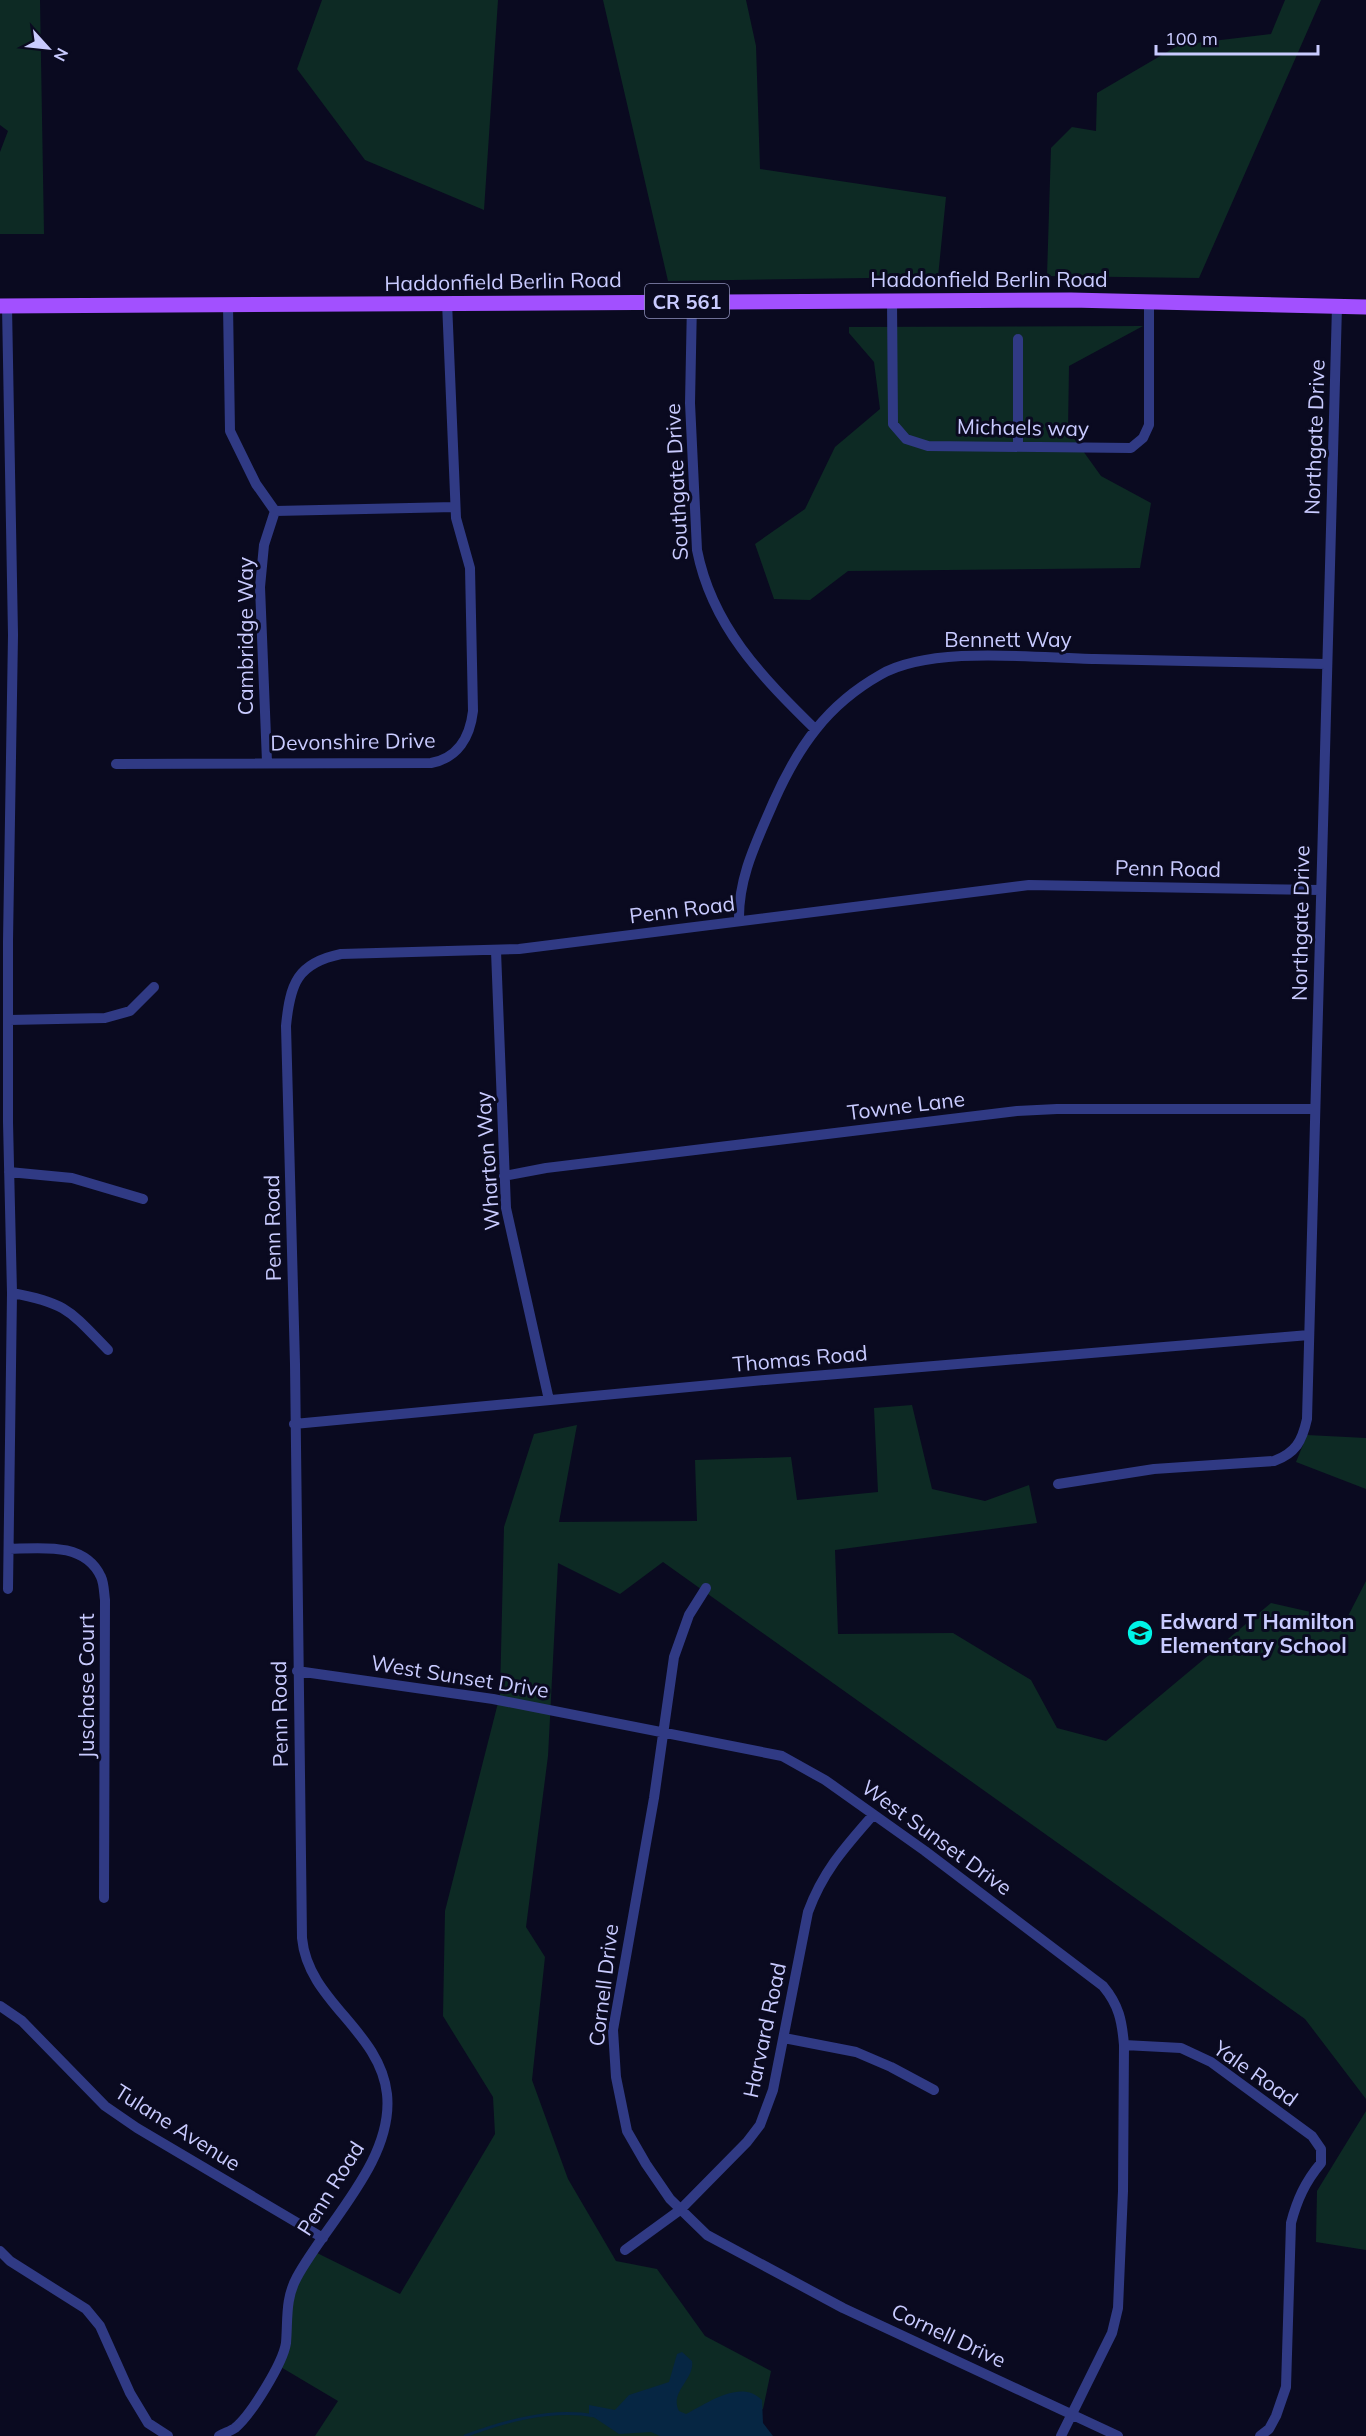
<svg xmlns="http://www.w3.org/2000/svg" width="1366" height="2436" viewBox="0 0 1366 2436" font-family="Mulish,sans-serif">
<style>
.green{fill:#0d2a24}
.water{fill:#062643}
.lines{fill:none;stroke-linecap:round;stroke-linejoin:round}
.stream{stroke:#062643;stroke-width:3}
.street{stroke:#303a84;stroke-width:10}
.primary{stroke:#a250ff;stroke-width:15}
.labels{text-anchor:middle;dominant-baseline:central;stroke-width:6;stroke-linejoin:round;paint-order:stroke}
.shield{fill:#0a0a20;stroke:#9091bc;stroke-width:1.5}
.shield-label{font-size:20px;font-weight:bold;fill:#c9cbff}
.street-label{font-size:21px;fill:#c9cbff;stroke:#0a0a20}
.poi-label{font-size:21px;font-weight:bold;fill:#c9cbff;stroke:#0a0a20;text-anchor:start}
</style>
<rect width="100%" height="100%" fill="#0a0a20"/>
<path class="green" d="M0,0H40L44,234H0V152L8,131L0,125Z
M322,0H498L484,210L365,160L297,69Z
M603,0H746L756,46L760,169L946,197L938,277L668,281Z
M1285,0H1321L1199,278L1047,276L1051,148L1072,127L1096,131L1097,93L1179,45L1271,34Z
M1143,326L1069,366L1068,430L1101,476L1151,503L1140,568L848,571L810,600L774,599L755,544L805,509L835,447L880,409L874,362L849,333V327Z
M912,1405L932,1489L985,1501L1029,1485L1037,1523L835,1550L838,1634L953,1633L1031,1680L1057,1728L1106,1741L1271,1603L1346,1620L1366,1581V2099L1305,2019L663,1562L620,1594L558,1563L548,1756L526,1927L545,1957L532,2080L568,2179L616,2261L657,2269L705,2336L771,2371L763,2409L696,2436H315L338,2401L279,2366L294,2277L313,2251L400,2294L495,2134L493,2097L443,2016L445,1911L500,1695L504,1527L534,1434L577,1425L559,1522L697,1521L695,1460L791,1457L797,1500L878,1492L874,1408Z
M1307,1435L1366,1438V1489L1296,1462Z
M1366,2111V2250L1316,2242L1317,2191Z"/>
<path class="water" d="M682,2352L692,2361C695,2379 669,2392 679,2411L686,2414C706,2404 741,2378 762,2400L763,2423L773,2436H660L651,2432L619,2434L589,2414V2405L615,2410L629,2395L669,2382L677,2354Z"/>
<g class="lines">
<path class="stream" d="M465,2436C505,2421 551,2408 595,2416"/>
<path class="street" d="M892,300L893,424L906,439L928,446L1131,448L1143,438L1149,425V302
M692,302L690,403L697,550C712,626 761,676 815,729
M228,305L230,431L256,484L275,511
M7,306L13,635L8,941V1122L12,1293L8,1589
M1018,447V339
M275,511L455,507
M267,762L260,587L264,545L275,511
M116,764L431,763C458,758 470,737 473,711L470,568L456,518L447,302
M739,921C738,877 757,841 774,801C798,747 827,705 880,675C931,645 1036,658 1095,659C1172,661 1249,662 1326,664
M496,951L506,1208L549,1400
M9,1020L105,1018L130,1011L154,987
M9,1172L72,1178L143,1199
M504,1176L546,1168L1017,1111L1057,1109H1315
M12,1293C67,1303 70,1311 108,1350
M294,1424L765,1380L1309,1335
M1058,1484L1154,1469L1274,1461C1296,1453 1302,1441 1307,1419L1337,306
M10,1549C42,1548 85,1542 101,1577C104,1583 104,1593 105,1600L104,1898
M706,1588L689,1615L674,1657L654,1798L613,2030L616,2077L627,2131L646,2164L670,2199L707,2235L843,2308L1118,2436
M297,1671L493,1699L782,1756L825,1780L925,1851L1103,1986C1119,2005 1122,2021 1124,2045L1123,2191L1118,2308L1112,2333L1061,2436
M0,2006L22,2021L105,2106L137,2128L323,2238
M784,2038L856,2052L891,2067L934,2090
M1124,2045L1181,2048L1211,2062L1312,2136L1321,2149V2163C1305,2182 1297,2200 1291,2223L1286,2387L1276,2416L1269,2429L1260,2436
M625,2250L680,2210L747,2142L760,2125L773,2090L808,1912C823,1871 845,1847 873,1815
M0,2251L10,2261L86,2309L100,2326L130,2393L148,2423L168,2436
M219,2436C224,2433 231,2431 235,2428C251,2415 283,2363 286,2343C288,2319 285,2299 297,2277C327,2222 394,2160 387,2094C380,2030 308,2002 302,1938L295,1364L286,1026C290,984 297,963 341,954L519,949L1029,885L1320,890"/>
<path class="primary" d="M0,306L1071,300L1366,307"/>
</g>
<defs>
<g id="school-disc" transform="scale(1.35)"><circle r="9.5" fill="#00f4e6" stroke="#0a0a20"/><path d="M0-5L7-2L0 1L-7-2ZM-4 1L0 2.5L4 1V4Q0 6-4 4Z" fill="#111"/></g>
</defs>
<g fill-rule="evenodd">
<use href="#school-disc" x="1140" y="1633"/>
</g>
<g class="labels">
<rect class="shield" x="645" y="284" width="84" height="34" rx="4.5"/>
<g class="shield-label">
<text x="687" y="301">CR 561</text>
</g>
<g class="street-label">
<text x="989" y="279">Haddonfield Berlin Road</text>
<text transform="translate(503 281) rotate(-1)">Haddonfield Berlin Road</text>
<text transform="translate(1023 427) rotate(1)">Michaels way</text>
<text transform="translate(1314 437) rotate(-88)">Northgate Drive</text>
<text transform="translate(676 482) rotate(-93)">Southgate Drive</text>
<text transform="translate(245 636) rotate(-90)">Cambridge Way</text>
<text x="1008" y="639">Bennett Way</text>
<text transform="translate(353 741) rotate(-1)">Devonshire Drive</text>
<text transform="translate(1168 868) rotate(1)">Penn Road</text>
<text transform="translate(682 909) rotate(-7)">Penn Road</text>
<text transform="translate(1300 923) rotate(-89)">Northgate Drive</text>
<text transform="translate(906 1105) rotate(-7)">Towne Lane</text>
<text transform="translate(487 1161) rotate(-94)">Wharton Way</text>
<text transform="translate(272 1228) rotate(-91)">Penn Road</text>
<text transform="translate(800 1358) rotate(-5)">Thomas Road</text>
<text transform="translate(460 1676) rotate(9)">West Sunset Drive</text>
<text transform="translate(86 1686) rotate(-90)">Juschase Court</text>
<text transform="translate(279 1714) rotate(-91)">Penn Road</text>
<text transform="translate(937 1837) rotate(36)">West Sunset Drive</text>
<text transform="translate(603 1985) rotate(-83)">Cornell Drive</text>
<text transform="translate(764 2030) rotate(-78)">Harvard Road</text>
<text transform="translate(1256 2073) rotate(35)">Yale Road</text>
<text transform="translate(178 2127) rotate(32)">Tulane Avenue</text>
<text transform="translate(330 2188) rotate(-58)">Penn Road</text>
<text transform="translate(949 2335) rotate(25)">Cornell Drive</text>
</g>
<g class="poi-label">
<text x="1160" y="1621">Edward T Hamilton<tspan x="1160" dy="24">Elementary School</tspan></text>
</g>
</g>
<g transform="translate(48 48) rotate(117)" stroke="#0a0a20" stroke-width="4.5" paint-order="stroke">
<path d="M0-4.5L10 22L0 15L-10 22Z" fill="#c9cbff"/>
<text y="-9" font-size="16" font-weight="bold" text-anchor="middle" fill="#c9cbff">N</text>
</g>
<path d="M1156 45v9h162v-9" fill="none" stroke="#c9cbff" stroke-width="3"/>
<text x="1165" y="45" font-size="18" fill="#c9cbff" stroke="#0a0a20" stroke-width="4.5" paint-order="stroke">100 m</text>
</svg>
